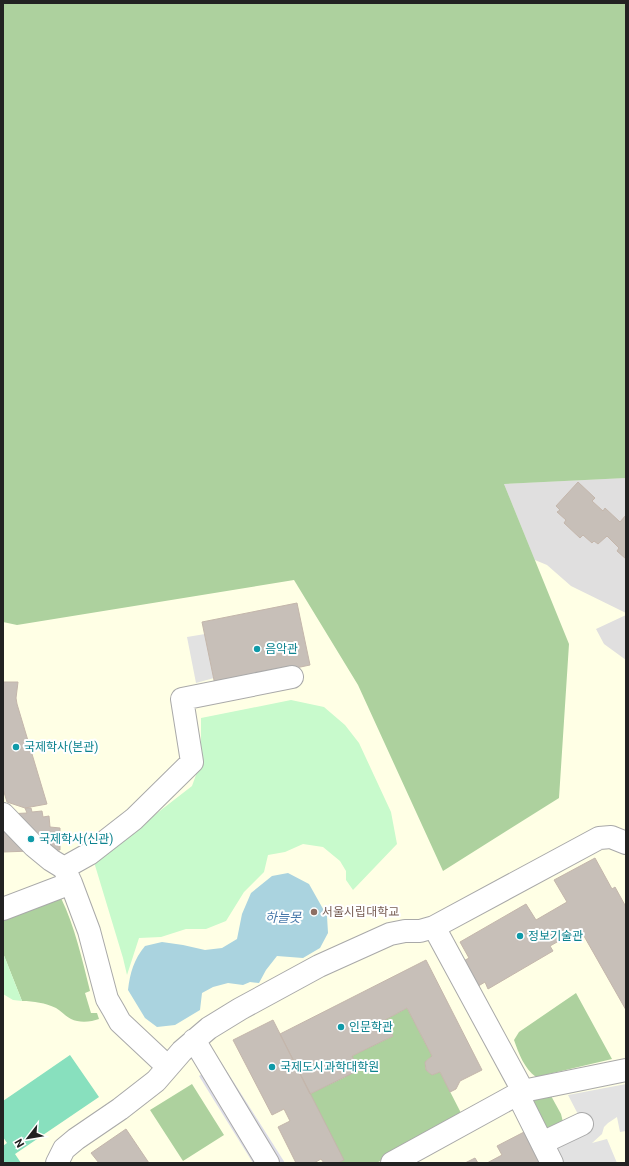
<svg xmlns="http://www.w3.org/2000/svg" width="629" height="1166" viewBox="0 0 629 1166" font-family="Roboto,'Noto Sans KR',sans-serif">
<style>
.residential{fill:#e0dfdf}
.education{fill:#ffffe5}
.forest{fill:#add19e}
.park{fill:#c8facc}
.pitch{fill:#88e0be}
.parking{fill:#e2e2e2}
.plaza{fill:#dddde8}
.water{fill:#aad3df}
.building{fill:#c7bfb8;stroke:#c4b6ab}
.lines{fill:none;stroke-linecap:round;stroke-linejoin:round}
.minor-casing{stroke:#a9a9a9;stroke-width:24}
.minor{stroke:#fff;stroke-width:22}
.culture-dot{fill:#0f9aa8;stroke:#fff;stroke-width:1.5}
.education-dot{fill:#8d6e63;stroke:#fff;stroke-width:1.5}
.labels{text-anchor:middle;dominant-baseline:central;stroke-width:4;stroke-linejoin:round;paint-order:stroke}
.culture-label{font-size:12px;fill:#0d838f;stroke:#fff;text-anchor:start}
.education-label{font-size:12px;fill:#785e54;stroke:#fff;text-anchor:start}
.water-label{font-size:13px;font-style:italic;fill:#4a7aab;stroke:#fff}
</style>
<rect width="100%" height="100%" fill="#f2efe9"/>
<path class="residential" d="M626,478V672L569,644L504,484Z"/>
<path class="education" d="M484,444L518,553L547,565L571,586L626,613V615L596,629L604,644L626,660V1163H3V461Z"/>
<path class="forest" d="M3,3H626V478L504,484L569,644L559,798L443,871L358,685L294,580L17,625L3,622Z
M61,898C75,927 82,959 90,991L85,993L91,1013H97L99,1019C91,1022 79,1023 71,1019C65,1016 61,1011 56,1008C45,1003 34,1001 22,1001L3,953V918Z
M576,993L612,1059L536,1077C524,1068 519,1054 514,1040L519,1032Z
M407,1008L432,1056L425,1062L426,1070L432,1075L440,1072L461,1113L459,1125L376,1163H338L310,1094L345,1077L352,1056L393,1036L385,1020Z
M192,1084L224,1135L183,1161L150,1110Z
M550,1094L561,1114L563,1122L547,1132L530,1107L534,1100Z"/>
<path class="park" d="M291,700L324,707L345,725L359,743L391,812L397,844L353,890L346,880V871L340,861L323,847L303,844L285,852L268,855L264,872L244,892L226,921L206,929H186L161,937L139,938L127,975L123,958L94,862L192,786L201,761V718Z
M3,953L22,1001L13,1000L3,994Z"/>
<path class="pitch" d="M70,1055L99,1097L15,1154L21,1163H3V1146L7,1143L3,1137V1101Z"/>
<path class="parking" d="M205,634L214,678L196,683L187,637Z
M626,1084V1131L620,1132L617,1117L608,1123L604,1127L602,1134L592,1143L607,1139L617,1163H562L554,1148L581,1120L568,1095Z"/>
<path class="plaza" d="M221,1062L285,1163H253L199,1076Z"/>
<path class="water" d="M288,873L309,884L327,916L328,933L320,948L303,958L277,956L266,970L259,983L250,982L243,985L228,983L213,987L202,993L200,1010L175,1025L157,1027L145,1018L128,990C130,973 134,959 145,946L162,942L183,945L205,950L222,948L237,939L242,914L251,893L272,876Z"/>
<path class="building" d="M578,482L595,498L592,501L603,511L605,508L620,522L626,515V559L617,551L619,548L607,536L598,544L594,541L592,543L583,535L580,538L564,523L566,520L557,512L560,510L556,506Z
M297,603L310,665L215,685L202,622Z
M3,682H18L16,698L17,704L47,804L25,808L7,802L3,789Z
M25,808H31L32,812L42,811L43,817L49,816L50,827L60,828V850L3,852V809L7,814L27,813Z
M595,858L612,889L615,887L626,907V1010L580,929L550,946L553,951L488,989L485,982L475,988L460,963L469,958L460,942L526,904L536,920L567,902L554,880Z
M426,960L482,1070L460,1081L456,1089L450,1092L440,1072L432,1075L426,1070L425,1062L432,1056L407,1008L385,1020L393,1036L352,1056L359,1070L310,1094L280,1034Z
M273,1020L344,1160L338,1163H324L321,1159L314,1163H296L278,1127L290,1121L284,1109L272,1115L233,1040Z
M126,1129L149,1163H99L91,1153Z
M526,1131L543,1163H487L502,1155L497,1146Z
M475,1158L478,1163H465Z"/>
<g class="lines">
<g class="minor-casing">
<path id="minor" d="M3,814L34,846L51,860L64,868L71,883L89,931L107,999L114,1011L120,1022L168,1067
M64,868L89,854L134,819L192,762L182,699L292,677
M3,909L71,883
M434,927L523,1091
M194,1040L268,1163
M518,1095L552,1163
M542,1143L582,1124
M57,1163L64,1149L76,1139L120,1109L156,1081L182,1051L209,1028L240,1009L319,966L390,934L405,931H420L434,927L599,838L611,837L626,843
M392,1163L523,1091L626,1070"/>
</g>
<use href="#minor" class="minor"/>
</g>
<g class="culture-dot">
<circle cx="257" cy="649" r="4"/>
<circle cx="16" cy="747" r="4"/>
<circle cx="31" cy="839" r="4"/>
<circle cx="520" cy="936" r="4"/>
<circle cx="341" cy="1027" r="4"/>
<circle cx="272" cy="1067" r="4"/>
</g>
<circle class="education-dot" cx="314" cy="912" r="4"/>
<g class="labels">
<g class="culture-label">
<text x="265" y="649">음악관</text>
<text x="24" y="747">국제학사(본관)</text>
<text x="39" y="839">국제학사(신관)</text>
<text x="528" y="936">정보기술관</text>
<text x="349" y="1027">인문학관</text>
<text x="280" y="1067">국제도시과학대학원</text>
</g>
<g class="education-label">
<text x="322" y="912">서울시립대학교</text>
</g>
<g class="water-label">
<text x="283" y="917">하늘못</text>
</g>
</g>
<rect width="629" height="1166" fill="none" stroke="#222222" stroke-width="8"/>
<g transform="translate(28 1138) rotate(239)" stroke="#ffffff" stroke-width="3" paint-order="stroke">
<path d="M0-3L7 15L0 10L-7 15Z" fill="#222222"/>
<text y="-6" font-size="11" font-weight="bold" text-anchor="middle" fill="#222222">N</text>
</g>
</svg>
